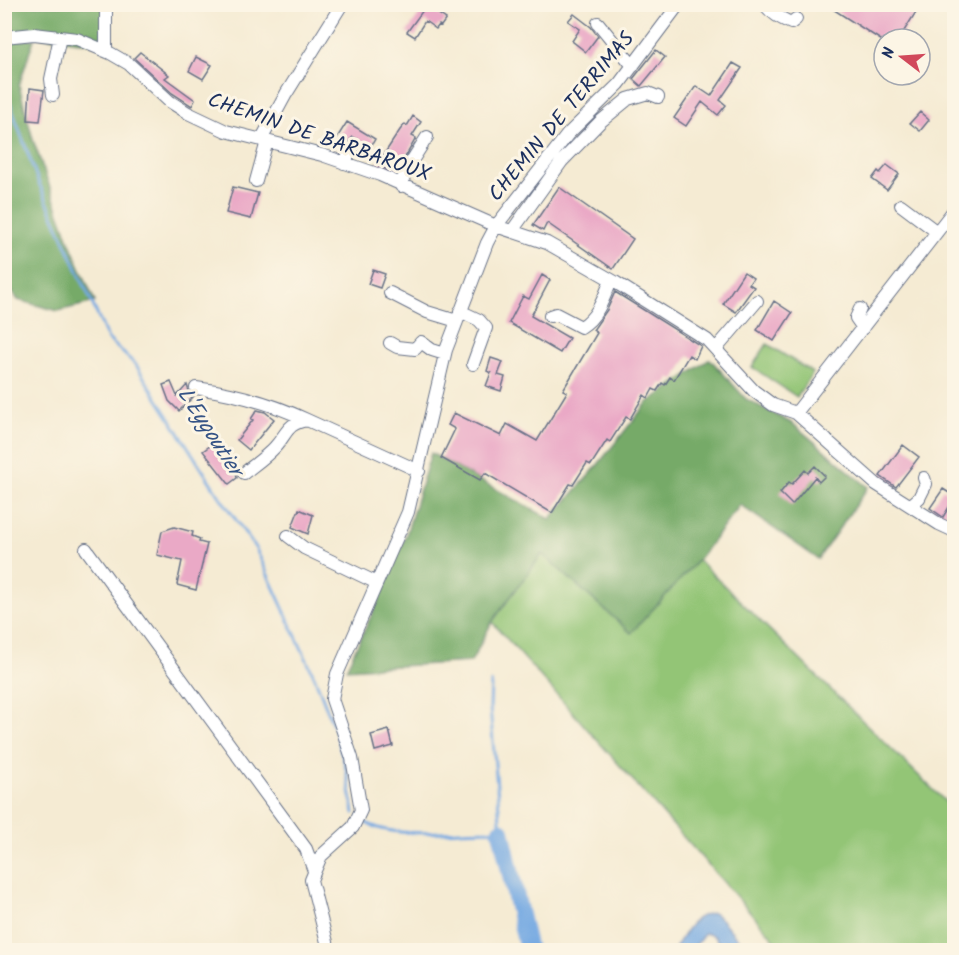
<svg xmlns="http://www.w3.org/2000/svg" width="959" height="955" viewBox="0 0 959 955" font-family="Kalam,sans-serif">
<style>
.green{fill:#93c576;stroke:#577a6a;stroke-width:1.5}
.forest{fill:#76aa67;stroke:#486c62;stroke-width:1.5}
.water{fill:#74a9e2;stroke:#486ca0;stroke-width:1.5}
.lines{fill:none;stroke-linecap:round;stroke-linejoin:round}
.stream{stroke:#74a9e2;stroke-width:3}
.river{stroke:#74a9e2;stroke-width:18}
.building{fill:#eaa9c6}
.minor-casing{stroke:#677187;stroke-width:14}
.minor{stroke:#fff;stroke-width:12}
.labels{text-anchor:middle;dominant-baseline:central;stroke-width:6;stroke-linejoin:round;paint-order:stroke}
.street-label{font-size:21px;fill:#1b2f5e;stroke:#fcf5e5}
.water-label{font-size:22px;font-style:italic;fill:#365486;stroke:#fcf5e5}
</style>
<rect width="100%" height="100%" fill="#fcf5e5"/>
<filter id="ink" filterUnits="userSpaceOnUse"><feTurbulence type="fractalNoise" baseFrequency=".0167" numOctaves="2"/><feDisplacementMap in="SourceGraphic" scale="12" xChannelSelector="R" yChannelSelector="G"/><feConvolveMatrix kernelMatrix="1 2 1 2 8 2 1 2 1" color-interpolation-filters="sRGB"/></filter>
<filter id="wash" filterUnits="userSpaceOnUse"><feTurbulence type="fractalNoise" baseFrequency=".008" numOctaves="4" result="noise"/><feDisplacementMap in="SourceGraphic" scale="24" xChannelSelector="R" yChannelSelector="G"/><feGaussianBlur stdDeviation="1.35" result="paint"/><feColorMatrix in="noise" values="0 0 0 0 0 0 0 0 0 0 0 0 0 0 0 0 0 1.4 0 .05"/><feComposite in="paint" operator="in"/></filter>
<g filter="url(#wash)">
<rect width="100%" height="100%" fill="#f5ebd3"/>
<path class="green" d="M767,344L813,373L797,397L752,367Z
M542,554L631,633L698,560L954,810V950H784L492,622Z"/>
<path class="forest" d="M4,5H110V46L5,32Z
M34,39L19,85L33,140L71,246L95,302L58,311L18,300L5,282V41Z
M710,359L746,399L793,424L868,487L818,559L740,505L698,560L631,633L542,554L492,622L471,662L346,669L384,589L406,535L431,453L550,519L592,472L647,403Z"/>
<path class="water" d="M713,913L721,919L747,950H724L714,936L705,933L692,950H674C685,934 691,915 713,913Z"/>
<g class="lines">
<path class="stream" d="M4,88L38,181L108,339L136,365L214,488L256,549L315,678L335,730L346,768L354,813
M361,820C397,844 459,826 501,831L490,708L491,682"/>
<path class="river" d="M501,831L528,950"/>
</g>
<g id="blocks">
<path class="building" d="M432,4H442L437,13L446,19L441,26L439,25L436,29L425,21L415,37L407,32L426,6L429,8Z
M825,4H921L899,39H884V42Z
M574,14L591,27L598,36L586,52L572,41L580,29L568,21Z
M656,50L665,57L641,86L633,79Z
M140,52L169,75L165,78L195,100L192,106L172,93L134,58Z
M196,57L212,65L203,79L189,71Z
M733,63L742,68L720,100L726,105L718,115L702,102L686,126L674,118L696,86L711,96Z
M30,88L44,90L40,121L28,120Z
M920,112L929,120L920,131L910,123Z
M413,116L421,122L412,136L416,138L396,173L377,165L400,130L405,124L407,126Z
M347,122L375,139L371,146L353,137L342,149L333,144Z
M887,165L899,174L887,190L872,179L878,171L880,173Z
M233,187L258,193L251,219L226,213Z
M559,187L633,239L613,269L547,223L543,231L533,225Z
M373,270L385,274L380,288L368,284Z
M744,272L753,278L749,284L754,287L736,312L723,304Z
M542,275L550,280L531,316L569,338L560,353L509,323L523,296L529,299Z
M615,292L701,346L695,359L689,355L674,380L670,377L665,385L662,383L657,391L653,389L648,398L644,395L630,419L626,417L610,442L607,440L591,465L587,463L573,485L570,484L552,513L485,473L480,480L441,458L455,429L448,425L454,413L501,436L507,424L537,441L567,392L563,390L597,333L593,330L607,310Z
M774,301L792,313L774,341L757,330Z
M491,358L503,362L498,375L505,377L501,391L486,386L491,373L487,371Z
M171,382L177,396L187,385L189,392L194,396L179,411L169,401L163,385Z
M257,410L265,412L274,419L249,450L237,440L253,420L251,419Z
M214,443L236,472L237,478L229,484L203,451Z
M903,445L919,457L896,487L880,476Z
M815,466L825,476L819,482L815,477L792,505L780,493L789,482L792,484L805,470L808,473Z
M943,489L954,496V499L943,517L930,508Z
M299,509L313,515L308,534L292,527Z
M174,527L193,532L192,536L200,539L199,542L207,544L196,590L177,585L182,561L157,555L162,531Z
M389,730L393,746L375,751L371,735Z"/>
</g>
</g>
<g filter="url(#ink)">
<use href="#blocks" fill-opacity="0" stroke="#677187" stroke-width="1.5"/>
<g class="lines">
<g class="minor-casing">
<path id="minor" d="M106,4V51
M764,4C772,14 780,18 791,23L796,19
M598,23L633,66
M4,37L34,34L77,39L110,53L129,64L169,101L188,113L226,131L322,155L380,175L496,226L547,243L615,282L707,340L754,391L773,405L796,413L954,210
M53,95L51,79L60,37
M261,140L286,94L342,4
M344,163L354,146
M256,181L267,141
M401,186L406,170L427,137
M901,205L937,232
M512,231L562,161L600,122L628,99L648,93L658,97
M390,293L427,312L457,321
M860,309L856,318L863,328
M460,311L479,320L486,328L473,364
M550,316L556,314L581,327C598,317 604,297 611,280
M390,343L397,347L415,349L421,342L432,350L445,354
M716,349L757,301
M196,388C234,393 273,404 307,420
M796,413L876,484L939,524L954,531
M244,473C254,465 266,457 275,447C287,434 287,423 307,420L419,471
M911,505L919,498L926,484L924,478
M288,536L304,548L377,583
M86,549L306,849L314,871
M329,950L311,880L321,856L353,827L361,810L352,758L332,699L337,674L408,512L446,350L487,243L496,226L568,134L619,84L679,4"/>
</g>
<use href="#minor" class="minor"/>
</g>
</g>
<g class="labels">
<g class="street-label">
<text transform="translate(562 117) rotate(-50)">CHEMIN DE TERRIMAS</text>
<text transform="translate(319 138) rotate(19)">CHEMIN DE BARBAROUX</text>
</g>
<g class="water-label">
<text transform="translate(209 432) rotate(57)">L'Eygoutier</text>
</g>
</g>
<rect width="959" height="955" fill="none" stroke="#fcf5e5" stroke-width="24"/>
<g transform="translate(902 57) rotate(287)"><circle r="28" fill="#fcf5e5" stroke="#a2a6af" stroke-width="1.5"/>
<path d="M0-4.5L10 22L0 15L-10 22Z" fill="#d1495b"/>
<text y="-9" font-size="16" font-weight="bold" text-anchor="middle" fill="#1b2f5e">N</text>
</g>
</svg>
